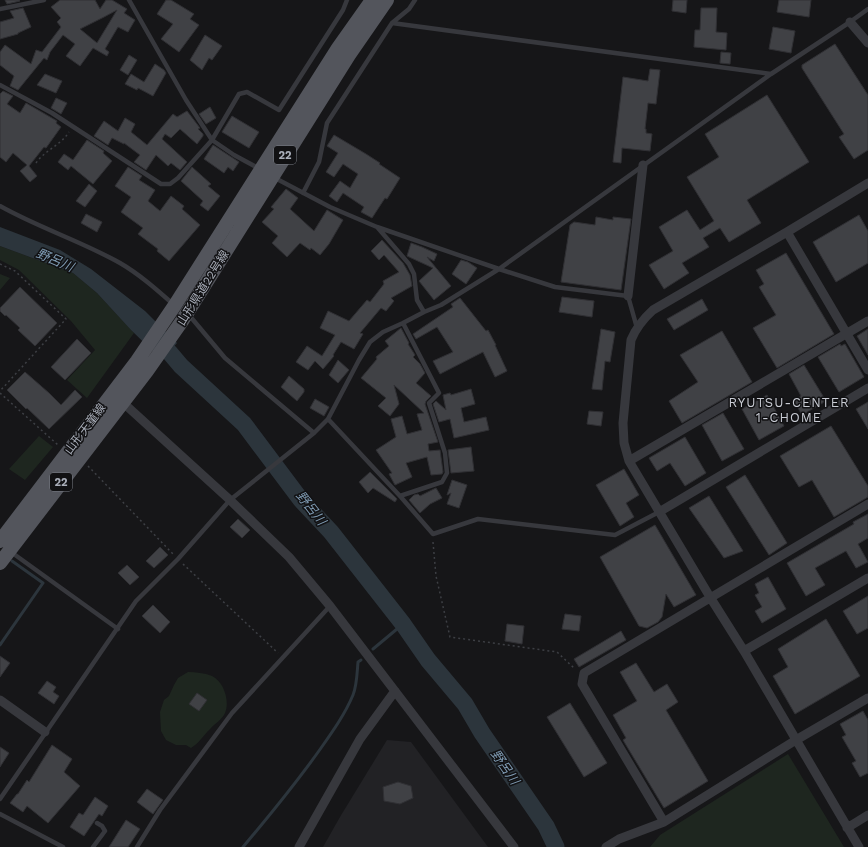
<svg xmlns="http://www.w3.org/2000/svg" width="868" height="847" viewBox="0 0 868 847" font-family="'Work Sans','Noto Sans JP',sans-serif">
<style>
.built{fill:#222225}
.green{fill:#1e261f}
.water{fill:#2c353c}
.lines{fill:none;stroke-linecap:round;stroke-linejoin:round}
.stream{stroke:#2c353c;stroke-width:3}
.river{stroke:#2c353c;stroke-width:17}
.building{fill:#404145;stroke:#303034;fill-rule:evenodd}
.path{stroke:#3d3f44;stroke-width:1.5;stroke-dasharray:2 3;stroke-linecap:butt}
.lane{stroke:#37383d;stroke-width:4.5}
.street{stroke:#37383d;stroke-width:9}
.primary{stroke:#53555c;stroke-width:14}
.labels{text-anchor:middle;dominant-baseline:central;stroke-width:3;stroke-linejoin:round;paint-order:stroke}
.shield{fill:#111113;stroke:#7b7e86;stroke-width:1}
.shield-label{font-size:11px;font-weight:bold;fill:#a8adb8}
.street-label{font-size:12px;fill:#a8adb8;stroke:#111113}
.water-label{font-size:13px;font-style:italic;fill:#7f9bb3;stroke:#111113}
.neighbourhood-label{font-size:13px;letter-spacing:1px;fill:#c9ccd4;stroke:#111113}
</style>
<rect width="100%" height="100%" fill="#161618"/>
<path class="built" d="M387,740L411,742L488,847H323L340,817Z"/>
<path class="green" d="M0,246L73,273L97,293L134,333L87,398L67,380L95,350L71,321L19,270L0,260Z
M0,274L10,278L0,290Z
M39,436L53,447L25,480L9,469Z
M188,672C196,672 204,673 212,676C224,682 230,701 225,713C222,720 215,723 210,729C203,736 199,743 191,748L186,745H176L166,740L161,731L160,712L164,700L169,696L174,685L178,678Z
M788,754L844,847H650L660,835Z"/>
<path class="water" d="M0,227L60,250L91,269L145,311L177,343L162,360L131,330L97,293L73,273L0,246Z"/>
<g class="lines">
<path class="stream" d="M0,645L43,583L12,561
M373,649L403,624
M243,847C270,815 297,782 321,748C333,731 345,714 353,695C357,685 357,673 358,662L361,660"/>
<path class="river" d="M153,337L170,353L181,366L244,424L301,500L331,532L403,624L428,660L465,704L482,733L546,826L556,847"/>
</g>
<path class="building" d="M5,0H19L20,1L7,4Z
M60,0H95L100,9L106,0H112L127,9L124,13L135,20L128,32L118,27L105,49L109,52L107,56L93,48L80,66L66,56L75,44L63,35L50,52L47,60L44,58L18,90L10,86L14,76L0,65V52L5,45L31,64L36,50L42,52L61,27L57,22L61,18L51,7ZM117,10L97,43L80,29L104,17Z
M166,0H171L194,14L190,19L199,25L179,52L161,39L173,24L157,14Z
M673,0H687L686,13L672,11Z
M779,0H811L809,17L777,12Z
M23,8L31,27L18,33V34L0,39V22L14,18L10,11Z
M701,8H717L716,32L727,33L726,50L694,47L695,30H700Z
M773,27L795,31L791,53L769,49Z
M205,35L222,46L212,60L209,58L202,70L190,60Z
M835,44L868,95V150L854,159L839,137L844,134L802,68V65Z
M721,52L731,53L730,64L720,63Z
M129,55L137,60L128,75L120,70Z
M155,64L164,70L166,73L153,96L138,88L137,90L125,84L131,74L144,82Z
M650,69L660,70L656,104L648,103L645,129H646V133L652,134L650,151L622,148L621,163L613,162L623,77L648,81Z
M45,74L62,81L56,93L37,85Z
M3,91L13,96L7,104L20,113L26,103L57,121L56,123L61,127L46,148L44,147L29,166L37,176L30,182L20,171L27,165L13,153L6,162L0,157V94Z
M767,95L809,162L747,200L761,223L729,242L720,228L703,238L709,247L682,263L689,273L664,289L649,265L673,251L659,227L687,210L700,230L714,221L687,177L719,157L705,134Z
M56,98L67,103L61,114L51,108Z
M210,107L216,118L206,124L199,114Z
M187,111L200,128L198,129L203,134V136L197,144L180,129L171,138L165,134L162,139L187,162L180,170L171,163L168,166L156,155L146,170L134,162L140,155L124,143V144L112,138L108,145L94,136L104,121L118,131L125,118L135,124L131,132L147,145L173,114L177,117Z
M232,116L259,132L249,148L222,132Z
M334,135L366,154L380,163L379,164L400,178L387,199L385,198L372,218L361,212L364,207L343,193L337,202L329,196L340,181L350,188L358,174L343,164L334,177L326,172L338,153L327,146Z
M87,140L104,151L103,153L112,161L93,184L71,166L68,170L58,162L64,154L73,160Z
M213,145L239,162L233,171L228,167L224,173L204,159Z
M128,167L142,176L139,180L155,190L148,201L160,211L171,196L184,206L182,209L200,225L169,261L157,251L158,249L138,234L143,228L121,212L131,197L115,186Z
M192,167L211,184L208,186L220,196L208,211L200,205L203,201L181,181Z
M89,184L97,191L85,207L76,201Z
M286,189L298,198L290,209L314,231L327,210L343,220L329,244L320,255L311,248L310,250L300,243L287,257L272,243L278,236L262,222L274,209L271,207Z
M86,214L102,222L97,232L81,223Z
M859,215L868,231V263L836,282L813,242Z
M596,217L613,220V217L631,219L621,290L561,282L570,225L574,222L595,225Z
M382,240L403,263L410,275L412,286L391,298L394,301L386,311L381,308L360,333L363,334L354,349L341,342L333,355L334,356L323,369L315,361L308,370L296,362L307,346L322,356L335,335L320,328L328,311L349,321L367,300L370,302L384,284L383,281L399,272L384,255L379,260L371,251Z
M411,243L422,247L437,254L434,261L427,257L451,286L434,300L419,281L433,268L407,256Z
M786,253L834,334L777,368L753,328L776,315L759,287L764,284L756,270Z
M461,260L468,262L477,268L466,284L452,274Z
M20,287L57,323L35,346L18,330L20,328L6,315L5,316L0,311V308Z
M562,297L594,301L592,317L559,312Z
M460,298L486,331L488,330L496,345H495L507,371L495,377L483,352L440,374L433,361L453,352L437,327L416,339L413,334L453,307L451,304Z
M702,299L708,310L674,330L667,319Z
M401,328L409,343L408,344L415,355L413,357L420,364L425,373L416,383L431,396L426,401L425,404L438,442L428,444L429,451L440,450L443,472L442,474L431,475L427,457L406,463L412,477L395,485L389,474L392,473L376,450L396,437L391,419L402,416L407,434L422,430L417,414L424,413L394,385L399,404L390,416L378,406L386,398L361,378L377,359L376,357L389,346L385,341Z
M601,329L615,332L610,362L605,361L602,390L592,389Z
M868,329V355L857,336Z
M722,331L752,382L682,423L669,401L698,382L680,355Z
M77,339L91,353L65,380L51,367Z
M840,344L841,346L845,344L864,377L839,392L818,357Z
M338,360L349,370L338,383L329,375Z
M804,365L826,401L802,415L794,401L801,396L789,374Z
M25,372L49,393L61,405L75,390L82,397L49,429L27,408L26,409L7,390Z
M289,376L304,389V392L297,401L281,387Z
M471,389L475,404L461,408L464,422L486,417L489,430L454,438L450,419L439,422L433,404L436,401L446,410L443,395L450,393L451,395Z
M767,395L784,426L759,440L742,409Z
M315,399L329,407L324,416L310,408Z
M868,402V429L856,409Z
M589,411L603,412L601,426L587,424Z
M723,413L744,449L722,461L702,425Z
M831,426L868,486V497L834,517L812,480L799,487L780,456Z
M685,437L706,473L685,486L670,463L657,471L649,458Z
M471,447L474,471L451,473L448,450Z
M624,469L639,495L626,503L634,517L620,526L596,485Z
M370,472L397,499L395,502L373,488L368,493L359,482Z
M745,475L787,543L769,555L726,487Z
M452,480L467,485L459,508L447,504L451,493L447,495Z
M436,488L442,498L430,504L420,513L409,500L414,495L418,494L420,496Z
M709,496L743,551L724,558L689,508Z
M868,514V538L858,544L868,562L856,568L846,551L815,568L825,585L806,596L787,563L854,524L853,522Z
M238,519L250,530L242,538L230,527Z
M655,525L696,595L674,607L666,594L662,617L658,622L647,628L639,626L600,557Z
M160,547L168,555L154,568L146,561Z
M127,565L139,577L130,585L118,573Z
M768,577L786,609L762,623L755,611L762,607L755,595L759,593L755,584Z
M868,596V628L857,634L843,611Z
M153,605L170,622L160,633L142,616Z
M565,614L581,616L579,631L562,629Z
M826,619L860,676L795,714L773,676L788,667L778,649Z
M507,624L524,626L522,644L505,641Z
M621,631L626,640L579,667L574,659Z
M0,656L10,663L0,677Z
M636,663L654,692L667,684L678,702L666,710L708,781L664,808L623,740L626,738L613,715L637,701L620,672Z
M47,681L56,687L53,692L59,696L54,704L38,693Z
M197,693L207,700L199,711L189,704Z
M570,703L607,763L584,777L547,717Z
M863,711L868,720V773L860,777L852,763L856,761L842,737L846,735L840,724Z
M52,745L72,759L64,772L80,786L48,823L27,806L23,812L10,803L17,794H18L27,780L29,782Z
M0,747L9,753L0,767Z
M398,782L411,786L413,798L400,804L384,801L383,787Z
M147,789L163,800L153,814L137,802Z
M95,797L108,806L102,816L99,814L84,836L70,827L79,813L83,815Z
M126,820L140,829L128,847H109Z"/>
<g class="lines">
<path class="path" d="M36,163C45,150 61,145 69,132
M0,264L15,271L66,319L0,391
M0,393L58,445
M88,466L173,554
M433,542L436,576L450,637L557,652L575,669
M183,564L278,653"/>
<path class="lane" d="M0,9L44,0
M392,23L771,74
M0,85L52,113L161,184H170L178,178L212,140L186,100L129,0
M260,169L234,155L212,140L239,94L247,92L279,110L343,10L347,0
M275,178L330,207L377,227L499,269L555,287L628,296L637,328
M303,193L319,162L327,123L392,23L409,9L415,0
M0,206C39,228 81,241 120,263C139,274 156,289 173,304
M378,228L409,264L414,274L417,300L424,312
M189,315L225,358L314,433
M328,419L400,496L433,534L478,519L615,535L659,512
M400,496L442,482L447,473L445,453L429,403L439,393L403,323
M11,552L118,629
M0,799L136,601L178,559L230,500L314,433L328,419L359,360L370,342L383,332L403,323L424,312L441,305L499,269L771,74L850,22L868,9
M0,814L63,847
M93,847L105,831L102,826L97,823
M137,847L160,810L232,713L330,606"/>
<path class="street" d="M850,22L868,43
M787,232L868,370
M628,296L643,165
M119,399L230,500L289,557L330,606L514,847
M629,461L868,321
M659,512L868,388
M744,651L868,578
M0,700L45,732
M664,822L582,684L584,673L868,504
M847,828L868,815
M299,847L360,739L395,691
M606,847L619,839L664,822L796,740L868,698
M859,847L744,651L710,597L629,461L624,443L623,423L631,340C636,328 643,319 653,310L787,232L868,183"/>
<path class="primary" d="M0,541L137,361L175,305L338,48L372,0
M0,563L147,371L182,321L349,55L387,0"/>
</g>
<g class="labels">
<g class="shield">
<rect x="274" y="146" width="22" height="18" rx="3"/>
<rect x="50" y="473" width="22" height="18" rx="3"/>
</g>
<g class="shield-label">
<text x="285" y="155">22</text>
<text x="61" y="482">22</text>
</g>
<g class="street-label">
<text transform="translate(203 288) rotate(-58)">山形県道22号線</text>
<text transform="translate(85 429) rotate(-53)">山形天童線</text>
</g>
<g class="water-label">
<text transform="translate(55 260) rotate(23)">野呂川</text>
<text transform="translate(311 508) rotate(52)">野呂川</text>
<text transform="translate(505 767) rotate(55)">野呂川</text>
</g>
<g class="neighbourhood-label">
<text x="789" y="402">RYUTSU-CENTER<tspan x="789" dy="15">1-CHOME</tspan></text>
</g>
</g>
</svg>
